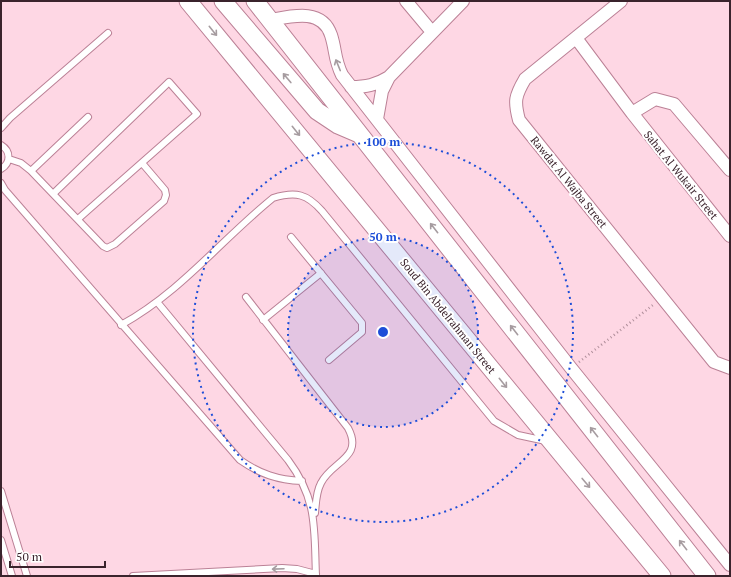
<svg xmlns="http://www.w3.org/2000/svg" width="731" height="577" viewBox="0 0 731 577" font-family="'PT Serif',serif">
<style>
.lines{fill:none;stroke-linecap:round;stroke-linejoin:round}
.service-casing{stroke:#bb8196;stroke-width:8}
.minor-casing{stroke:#bb8196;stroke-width:14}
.secondary-casing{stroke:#bb8196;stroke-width:19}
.path{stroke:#b08f9b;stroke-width:2.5;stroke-dasharray:1 3;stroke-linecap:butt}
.service{stroke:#fff;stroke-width:6}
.minor{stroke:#fff;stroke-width:12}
.secondary{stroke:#fff;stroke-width:17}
.oneway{stroke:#a69ca0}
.ring{fill:none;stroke:#1d4ed8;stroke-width:2;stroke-dasharray:2 4}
.labels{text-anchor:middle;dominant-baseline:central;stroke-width:4;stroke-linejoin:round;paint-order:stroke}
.street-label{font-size:11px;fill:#3a232c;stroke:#fff}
.centre{fill:#1d4ed8;stroke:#fff;stroke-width:2}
.ring-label{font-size:12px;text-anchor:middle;font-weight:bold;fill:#1d4ed8;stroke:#fff;stroke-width:4;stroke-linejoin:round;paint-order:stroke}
</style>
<rect width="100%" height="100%" fill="#fed7e4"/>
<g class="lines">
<g class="service-casing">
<path id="service" d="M1,128L10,118L108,33
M1,145C11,151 11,163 1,169
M9,159L21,163L31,171L103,246L107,248L115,244L164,201L166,195L165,190L142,163
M31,171L88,117
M1,183L5,190L240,460C260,474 278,480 302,481
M53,194L169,82L197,114L78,219
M291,237L362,323V332L329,360
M246,297L348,428C364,458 332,461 321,483C316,492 316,503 315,513
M158,303L288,460C318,500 314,529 316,576
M263,320L321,273
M121,325C181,292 221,240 273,198C296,191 307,194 322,211L494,421L518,435L546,441
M1,491L27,576
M1,540L12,576
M133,576L282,568L297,569L316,574"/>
</g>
<g class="minor-casing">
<path id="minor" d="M406,1L432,32
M621,1L525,79C515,96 514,101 519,120L714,362L730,368
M271,20C292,16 322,8 331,35C336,50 334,59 342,75L571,368L730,565
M576,38L632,113L730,236
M351,87C366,87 376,85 389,77L463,1
M632,113L655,99L674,104L730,170
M377,119L382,91L389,77"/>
</g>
<g class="secondary-casing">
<path id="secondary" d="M188,1L662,576
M223,1L317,111L338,125L359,134
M255,1L707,576"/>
</g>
<path class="path" d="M579,362L653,305"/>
<use href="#service" class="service"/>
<use href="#minor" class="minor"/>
<use href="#secondary" class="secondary"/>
</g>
<defs><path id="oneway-shaft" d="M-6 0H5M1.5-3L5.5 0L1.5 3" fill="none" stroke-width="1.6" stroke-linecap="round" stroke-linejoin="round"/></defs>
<g class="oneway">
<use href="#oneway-shaft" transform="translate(213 31) rotate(51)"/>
<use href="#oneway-shaft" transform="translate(338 65) rotate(-112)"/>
<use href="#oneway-shaft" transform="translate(287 78) rotate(-130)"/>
<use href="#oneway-shaft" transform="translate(296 131) rotate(51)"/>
<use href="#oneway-shaft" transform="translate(434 228) rotate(-128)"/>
<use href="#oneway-shaft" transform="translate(514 330) rotate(-128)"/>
<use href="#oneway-shaft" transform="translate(503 383) rotate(51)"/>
<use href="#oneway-shaft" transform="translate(594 432) rotate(-128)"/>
<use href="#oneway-shaft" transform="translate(586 483) rotate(50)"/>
<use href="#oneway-shaft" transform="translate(683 545) rotate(-128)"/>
<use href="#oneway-shaft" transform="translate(278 569) rotate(178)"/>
</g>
<circle cx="383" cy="332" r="95" fill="#1d4ed8" fill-opacity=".12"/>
<g class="ring">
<circle cx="383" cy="332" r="95"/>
<circle cx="383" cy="332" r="190"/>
</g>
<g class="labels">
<g class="street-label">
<text transform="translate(681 175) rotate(51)">Sahat Al Wukair Street</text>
<text transform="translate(569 182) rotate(51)">Rawdat Al Wajba Street</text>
<text transform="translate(448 316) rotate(51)">Soud Bin Abdelrahman Street</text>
</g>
</g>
<circle cx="383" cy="332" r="6" class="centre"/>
<g class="ring-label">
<text x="383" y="146">100 m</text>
<text x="383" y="241">50 m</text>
</g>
<rect width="731" height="577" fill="none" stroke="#3a232c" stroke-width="4"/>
<path d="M10 561v6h95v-6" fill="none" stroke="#3a232c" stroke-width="2"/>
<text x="16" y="561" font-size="12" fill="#3a232c" stroke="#ffffff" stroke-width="3" paint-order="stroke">50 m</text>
</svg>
